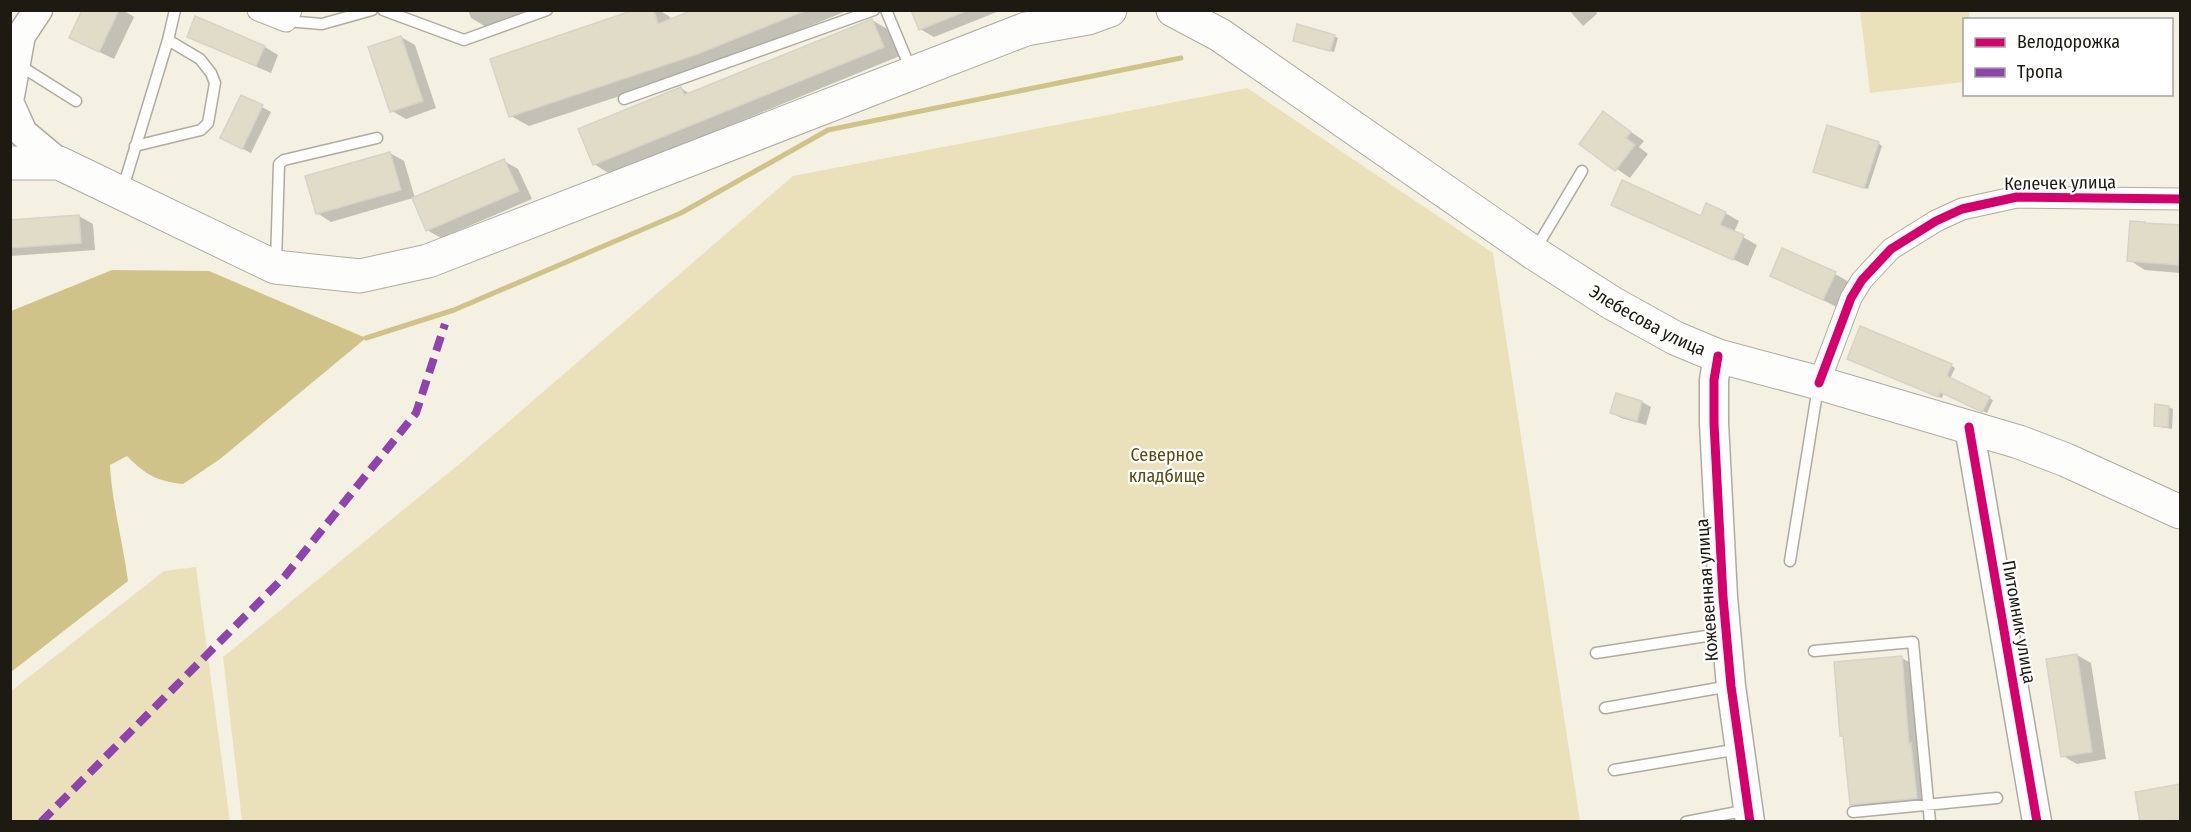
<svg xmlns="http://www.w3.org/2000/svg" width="2191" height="832" viewBox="0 0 2191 832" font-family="'Fira Sans Condensed',sans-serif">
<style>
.green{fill:#eae1bb}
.water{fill:#d0c389}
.shadow{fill:#0003}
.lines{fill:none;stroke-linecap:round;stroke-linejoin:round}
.stream{stroke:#d0c389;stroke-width:5}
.building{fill:#e1dcc7;stroke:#d6d3c8;stroke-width:1.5}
.lane-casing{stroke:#aeaca1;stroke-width:13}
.street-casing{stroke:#aeaca1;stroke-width:23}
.secondary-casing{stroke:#aeaca1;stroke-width:31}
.primary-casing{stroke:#aeaca1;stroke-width:35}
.lane{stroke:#fdfdfb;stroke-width:10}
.street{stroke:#fdfdfb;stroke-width:21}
.secondary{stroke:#fdfdfb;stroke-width:28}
.primary{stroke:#fdfdfb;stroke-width:33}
.quiet{stroke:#8e44ad;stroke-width:8;stroke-dasharray:15 8;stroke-linecap:butt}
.cycleway-casing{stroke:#fff;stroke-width:13}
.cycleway{stroke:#d6006c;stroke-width:9}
.labels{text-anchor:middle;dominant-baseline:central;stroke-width:4.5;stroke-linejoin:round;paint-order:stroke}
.street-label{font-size:18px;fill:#1c1a11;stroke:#fff}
.park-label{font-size:18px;fill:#594c11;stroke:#fff}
</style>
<rect width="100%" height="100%" fill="#f4f1e3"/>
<path class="green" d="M1860,11H1969L1970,19L1964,20V82L1870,93Z
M1247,88L1493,253L1580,821H242L223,657L463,461L793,176Z
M196,567L230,821H11V691L164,571Z"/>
<path class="water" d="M112,270L209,271L366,338L220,459L183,484C156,481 146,475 127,456L110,465C112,504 123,542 128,581L11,672V311Z"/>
<path class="shadow" d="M84,10H123L134,17L114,59L85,45Z
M468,10H534L488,28L471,18Z
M638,10H659L670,17L671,21L697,10H849L714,65L529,126L511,116Z
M913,10H997V12L934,37L920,29Z
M1569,10H1595L1597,14L1583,26Z
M196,18L265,47L278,55L271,73L203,44L189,36Z
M872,20L889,30L900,56L610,174L594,164L681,88L690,94Z
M1334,36L1338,38L1334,52L1298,42Z
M401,37L415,45L436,108L406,119L392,111Z
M262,107L271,112L251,153L231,143Z
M1604,113L1644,141L1639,147L1648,154L1630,178L1581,144Z
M1878,143L1882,146L1868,189L1818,173Z
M390,153L404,161L415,198L504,161L518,169L532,199L441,238L427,230L413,198L331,222L317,213Z
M1627,212L1701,218L1725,213L1739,221L1734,232L1757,245L1748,266Z
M79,216L93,224L95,250L10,256V222Z
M2179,226L2180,273L2145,270L2129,260Z
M1835,274L1849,282L1837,307L1771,275Z
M1853,361L1951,365L1955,368L1950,379L1993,400L1987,413L1944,393L1942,398Z
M1642,402L1651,407L1646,425L1621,418L1612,413Z
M2169,407L2173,409L2172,429L2160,427L2156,425Z
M2077,655L2091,663L2106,759L2077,764L2063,756Z
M1902,658L1918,667L1933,807L1868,814L1852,804L1845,738L1841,735Z
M2180,786V822H2141Z"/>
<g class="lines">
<path class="stream" d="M366,338L454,310L681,213L828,130L1181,58"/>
</g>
<path class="building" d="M82,10H119L99,52L69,38Z
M634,10H654L658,24L693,10L804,11L695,55L509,117L490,59Z
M911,10H966V11L919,30Z
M195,16L265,46L256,66L187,37Z
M872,19L884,47L593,165L578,129L681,87L684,95Z
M1297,24L1335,35L1330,51L1293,41Z
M401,36L423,101L390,112L368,47Z
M241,95L263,105L242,149L220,138Z
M1603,111L1631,132L1626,138L1635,145L1615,171L1579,144Z
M1827,125L1879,142L1864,188L1813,172Z
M390,152L401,190L316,214L305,176Z
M504,159L519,191L426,231L412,198Z
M1622,180L1701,216L1706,203L1726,212L1720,225L1744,235L1733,260L1611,205Z
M79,215L81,243L10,248V220Z
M2130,221L2145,222V223L2180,225L2178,265L2127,261Z
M1782,248L1836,272L1823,300L1770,276Z
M1860,326L1952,364L1947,376L1990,397L1982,412L1940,392L1938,397L1847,359Z
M1616,393L1642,401L1637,421L1610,413Z
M2155,404L2169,406L2168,427L2154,426Z
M2077,654L2092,752L2061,757L2046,659Z
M1902,656L1909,744L1911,743L1917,798L1850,805L1843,736H1840L1834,662Z
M2181,784V820L2140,822L2135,792Z"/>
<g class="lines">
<g class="lane-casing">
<path id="lane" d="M383,10L464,40L547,10
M886,10L911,70
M286,21L322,24L372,10
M19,65L76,101
M624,99L874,10
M135,146L201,130L208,123L215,83L211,73L200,59L168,40
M122,191L168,40L175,10
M1535,250L1582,171
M276,263L279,164L284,160L377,138
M1790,561L1818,387
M1814,651L1913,642L1930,822
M1596,653L1726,633
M1605,708L1730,686
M1614,770L1739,749
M1853,812L1997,798
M1686,822L1748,810"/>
</g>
<g class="street-casing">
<path id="street" d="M258,10L286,21L291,10
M1819,383L1851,298L1862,280L1891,249L1936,221L1962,209L2017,197L2180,199"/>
</g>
<g class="secondary-casing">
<path id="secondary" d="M12,49L38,10
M10,96L21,35
M10,104L23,133L59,163
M1718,356L1714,380V423L1723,597L1731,686L1750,822
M1969,427L2037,822"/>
</g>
<g class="primary-casing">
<g id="primary">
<path id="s1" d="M1173,10L1220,35L1534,253L1612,303L1675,338L1718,356L1819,383L2019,442L2066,460L2180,512"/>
<path d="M10,163H59L275,267L360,276L428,261L1026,29L1088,18L1110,10"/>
</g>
</g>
<use href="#lane" class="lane"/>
<use href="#street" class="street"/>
<use href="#secondary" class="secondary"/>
<use href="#primary" class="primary"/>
<path class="quiet" d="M41,822L285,576L416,413L445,324"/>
<g class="cycleway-casing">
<path id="cycleway" d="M1718,356L1714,380V423L1723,597L1731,686L1750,822
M1819,383L1851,298L1862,280L1891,249L1936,221L1962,209L2017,197L2180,199
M1969,427L2037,822"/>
</g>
<use href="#cycleway" class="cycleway"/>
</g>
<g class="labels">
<g class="street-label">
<text transform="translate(2060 183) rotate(-1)">Келечек улица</text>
<text stroke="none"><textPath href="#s1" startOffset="568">Элебесова улица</textPath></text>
<text transform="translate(1707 590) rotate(-94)">Кожевенная улица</text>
<text transform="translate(2019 622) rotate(80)">Питомник улица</text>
</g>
<g class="park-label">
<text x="1167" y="455">Северное<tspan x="1167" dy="21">кладбище</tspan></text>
</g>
</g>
<rect width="2191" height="832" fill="none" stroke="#1c1a11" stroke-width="24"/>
<rect x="1963" y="18" width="210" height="78" fill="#ffffff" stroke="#a4a3a0" stroke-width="1.5"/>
<rect x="1975" y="38" width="30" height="9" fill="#d6006c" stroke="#a4a3a0" stroke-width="1.5"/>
<text x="2017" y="48" font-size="18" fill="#1c1a11">Велодорожка</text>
<rect x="1975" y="68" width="30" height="9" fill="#8e44ad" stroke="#a4a3a0" stroke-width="1.5"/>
<text x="2017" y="78" font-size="18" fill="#1c1a11">Тропа</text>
</svg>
